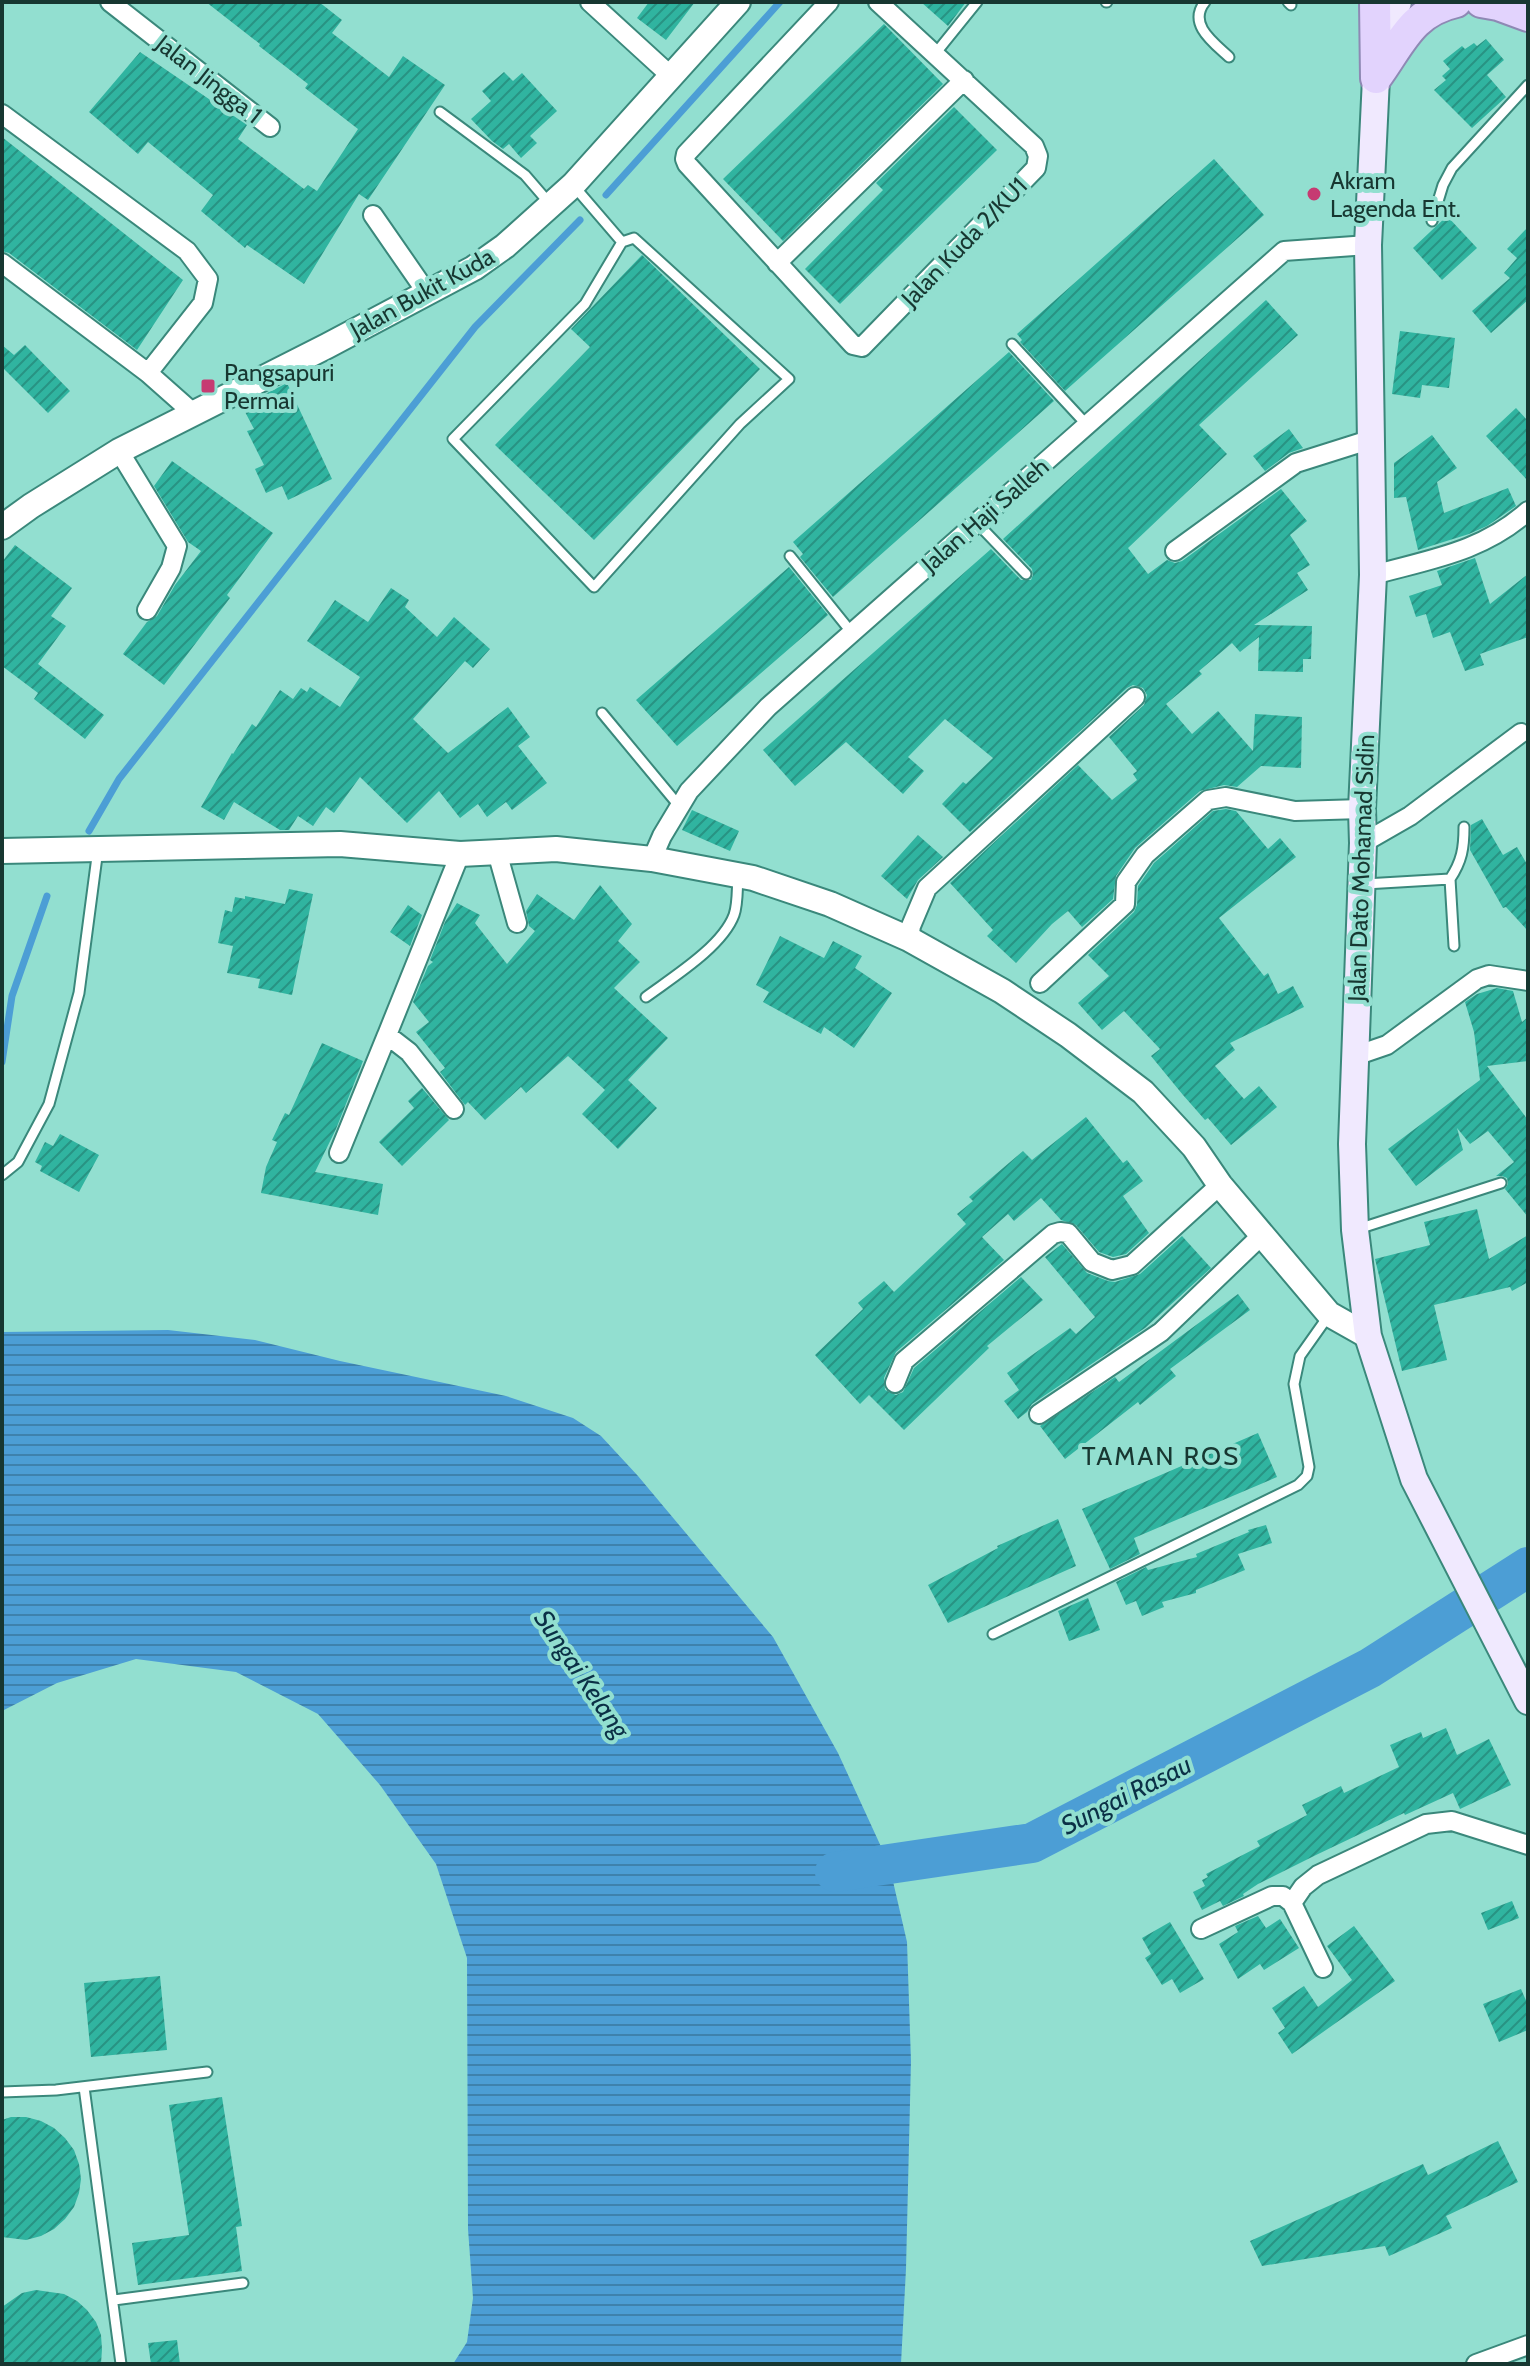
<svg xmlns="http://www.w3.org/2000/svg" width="1530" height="2366" viewBox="0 0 1530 2366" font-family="Cabin,sans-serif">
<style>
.water{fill:url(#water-rules)}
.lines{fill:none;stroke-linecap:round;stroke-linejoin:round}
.stream{stroke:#4c9ed5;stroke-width:7}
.river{stroke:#4c9ed5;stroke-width:40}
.building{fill:url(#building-hatch)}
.service-casing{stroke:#3a887b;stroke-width:13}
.minor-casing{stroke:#3a887b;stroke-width:22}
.tertiary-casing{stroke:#3a887b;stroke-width:28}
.secondary-casing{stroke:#3a887b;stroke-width:30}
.primary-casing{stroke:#8e89b4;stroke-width:34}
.service{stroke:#fff;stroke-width:9}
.minor{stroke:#fff;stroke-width:18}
.tertiary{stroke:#fff;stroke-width:24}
.secondary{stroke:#f0e9fe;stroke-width:26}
.primary{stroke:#e2d3fd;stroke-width:30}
.poi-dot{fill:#c63b72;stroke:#92dfd0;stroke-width:3}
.labels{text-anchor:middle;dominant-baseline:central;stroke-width:8;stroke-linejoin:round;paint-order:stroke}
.street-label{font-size:24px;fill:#173731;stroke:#92dfd0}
.poi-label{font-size:24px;fill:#173731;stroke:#92dfd0;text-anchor:start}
.neighbourhood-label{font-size:26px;letter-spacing:2px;fill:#173731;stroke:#92dfd0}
.water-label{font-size:26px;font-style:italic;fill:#0b3046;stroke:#92dfd0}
</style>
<defs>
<pattern id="water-rules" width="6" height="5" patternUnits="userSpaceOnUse" patternTransform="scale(2)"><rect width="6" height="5" fill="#4c9ed5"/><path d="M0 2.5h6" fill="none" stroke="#3e82ad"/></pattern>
<pattern id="building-hatch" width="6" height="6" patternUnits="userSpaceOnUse" patternTransform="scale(2)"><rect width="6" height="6" fill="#30b4a0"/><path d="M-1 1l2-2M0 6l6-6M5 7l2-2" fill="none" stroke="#289383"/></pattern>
</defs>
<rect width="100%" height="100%" fill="#92dfd0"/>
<path class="water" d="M168,1330L255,1340L340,1361L506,1396L573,1418L601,1436L638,1476L773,1637L838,1753L889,1864L907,1942L911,2061L906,2269L901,2364H453L467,2342L473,2298L468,2229L467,1958L436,1864L380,1785L318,1714L236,1672L136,1659L57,1683L2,1711V1332Z"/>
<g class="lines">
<path class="stream" d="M606,195L780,2
M89,831L119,779L475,327L580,220
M2,1062L12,996L47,896"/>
<path class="river" d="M835,1872L1032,1843L1370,1668L1528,1567"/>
</g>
<path class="building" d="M206,2H319L342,20L332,33L389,77L403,56L445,85L368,200L359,194L304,284L247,245L245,248L201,211L213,195L148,142L138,154L89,112L140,52L247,125L238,139L304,189L308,185L317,191L358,129L305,88L308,84L259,46L260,44Z
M649,2H695L666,40L637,18Z
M921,2H966L948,26Z
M884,24L943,84L783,241L723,179Z
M1486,39L1504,60L1487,75L1506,97L1472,128L1434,90L1446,80L1442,76L1450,69L1443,61L1462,46L1465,49L1474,43L1477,46Z
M504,72L513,81L522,73L557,111L530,136L537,143L521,158L509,144L503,149L492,141L471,119L491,101L482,91Z
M954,107L997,150L840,304L805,269L883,190L876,183Z
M2,137L183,280L137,350L9,253L2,251Z
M1214,159L1264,215L1065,391L1020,342L1022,340L1017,334Z
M1447,216L1477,248L1442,280L1413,248Z
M1528,227V300L1491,333L1472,311L1510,278L1504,273L1517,258L1507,249Z
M642,255L760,369L594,540L495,445L590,347L571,329Z
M1266,300L1298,335L1199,425L1227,454L1128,548L1148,574L1167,560L1175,563L1182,561L1281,489L1307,521L1290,535L1310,565L1297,573L1308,590L1254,625L1312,626L1311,659H1303V672L1258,671L1259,637L1240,652L1232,643L1199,671L1202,674L1166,704L1192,734L1218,711L1253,751L1255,714L1302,717L1301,768L1261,766L1237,787L1224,785L1200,791L1135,848L1116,876L1113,899L1082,927L1068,911L1052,924L1016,963L987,936L993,930L950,883L1078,765L1112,800L1137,780L1133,774L1137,771L1109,737L1144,705L1147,695L1143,688L1133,685L1127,688L970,832L942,804L963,782L966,784L993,758L945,719L908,757L924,771L903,794L846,742L795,786L763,750L991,549L1021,580H1031L1033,575L1032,569L1003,539Z
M1400,331L1455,338L1449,388L1422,385L1420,398L1392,394Z
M2,345L14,355L25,345L70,391L48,413L2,367Z
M1009,352L1054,401L833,597L800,557L803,554L793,542Z
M287,383L332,479L288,500L282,486L266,493L255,469L264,465L247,431L254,429L242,406Z
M1516,408L1528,421V481L1486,436Z
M1289,429L1303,448L1289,453L1265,471L1253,456Z
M1432,435L1457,468L1437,482L1444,513L1508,488L1516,506L1487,526L1469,534L1418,550L1406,497L1394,498V463Z
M172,461L273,533L227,595L230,598L164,685L123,654L147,622L157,616L175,585L201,551L188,542L154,486Z
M15,545L72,588L51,616L66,626L38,664L104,715L85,739L34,699L38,693L2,666V562Z
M1475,558L1490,604L1528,574V637L1480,654L1484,665L1465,671L1450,632L1433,638L1426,614L1416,617L1409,596L1442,585L1437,571Z
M789,567L828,615L677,746L636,700Z
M391,588L409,600L405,607L437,637L454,617L490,649L473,668L465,661L413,719L448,753L508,707L530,737L518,746L547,783L512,810L506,802L487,817L478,804L460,818L439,791L407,823L360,777L334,813L326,807L313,826L298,816L289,830H280L234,802L224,820L201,807L232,753L233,754L252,724L256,727L280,690L293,699L301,688L307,692L310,687L340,707L360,677L307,641L335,600L368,622Z
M1226,809L1236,811L1268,849L1280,838L1296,857L1219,918L1264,976L1268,973L1278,994L1293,986L1304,1007L1230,1043L1235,1050L1215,1066L1244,1099L1259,1086L1277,1107L1231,1145L1208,1118L1205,1120L1183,1095L1151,1056L1160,1049L1124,1011L1102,1030L1078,1003L1109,976L1088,955L1134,912L1137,905L1138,886L1154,863L1213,811Z
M692,810L739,831L730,851L682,830Z
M1482,819L1503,855L1517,847L1528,866V931L1506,907L1503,908L1470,850L1471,825Z
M918,835L943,857L918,880L907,899L881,876Z
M600,885L632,924L618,941L640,962L614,988L668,1038L628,1080L657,1108L618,1149L582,1114L605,1090L568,1056L526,1093L521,1087L485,1120L468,1102L465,1105L440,1072L445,1068L416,1032L429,1022L413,1002L428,966L433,962L430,960L445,922L457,903L480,915L475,923L507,964L535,931L529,926L526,911L537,894L574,920Z
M289,889L313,894L292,995L258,988L260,979L227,973L233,946L218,943L225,910L232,912L235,897L245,899V896L285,904Z
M408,905L422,915L410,946L390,932Z
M780,936L824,958L833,941L862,956L855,968L892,993L854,1048L824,1027L821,1034L763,1002L769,992L756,985Z
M1497,988L1513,991L1522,1022L1528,1017V1061L1487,1066L1528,1120V1217L1505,1189L1508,1184L1507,1178L1502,1176H1496L1514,1162L1488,1131L1470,1144L1457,1128L1463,1150L1416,1186L1388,1149L1480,1080L1474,1032L1465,1002L1477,994Z
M322,1043L363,1061L336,1129L315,1172L383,1184L378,1215L261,1193L266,1167L277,1142L272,1140L285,1113L289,1115Z
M422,1088L449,1120L402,1166L379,1142L414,1108L408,1101Z
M1086,1117L1123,1163L1127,1160L1143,1181L1123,1196L1149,1233L1126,1254L1113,1257L1099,1252L1076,1225L1061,1220L1041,1198L1014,1221L1008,1214L982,1237L1004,1260L896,1352L884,1378L885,1390L896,1395L903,1392L914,1368L1021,1277L1043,1300L987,1346L989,1348L904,1430L869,1395L860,1404L815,1355L863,1309L858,1303L884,1281L894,1292L966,1224L957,1214L973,1201L969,1197L1023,1151L1032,1160Z
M60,1134L99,1155L79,1192L40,1171L42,1166L35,1162L45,1142L53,1146Z
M1477,1209L1489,1259L1528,1235V1282L1512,1291L1510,1287L1434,1305L1447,1360L1402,1371L1375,1259L1430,1245L1424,1222Z
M1182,1236L1211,1268L1145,1328L1032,1404L1027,1412L1018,1419L1004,1401L1019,1390L1007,1373L1070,1328L1076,1334L1095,1317L1045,1257L1062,1244L1087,1273L1108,1281L1115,1282L1140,1274Z
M1238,1294L1250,1310L1170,1369L1176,1376L1140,1405L1138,1402L1065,1459L1040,1426L1115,1377L1119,1382Z
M1258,1433L1277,1477L1134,1538L1140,1554L1110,1569L1082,1509Z
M1058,1519L1076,1566L948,1623L928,1585L998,1548L997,1546Z
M1266,1525L1272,1543L1238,1554L1245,1570L1196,1590V1593L1162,1602L1164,1607L1142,1616L1136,1601L1126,1605L1116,1582L1146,1567L1148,1570L1197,1557L1196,1554L1249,1532L1248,1530Z
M1088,1598L1100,1630L1069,1641L1058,1611Z
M1446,1728L1457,1755L1489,1739L1511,1785L1460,1809L1453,1793L1405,1815L1404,1813L1316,1855L1258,1884L1243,1894L1244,1896L1223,1906L1220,1901L1202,1910L1193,1892L1205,1886L1202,1880L1208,1877L1206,1874L1260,1846L1257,1841L1307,1815L1302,1805L1341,1786L1344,1793L1399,1767L1390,1745L1421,1732L1423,1738Z
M1512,1901L1519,1918L1488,1930L1481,1913Z
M1258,1916L1266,1928L1280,1919L1299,1948L1264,1970L1260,1964L1238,1979L1219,1944L1238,1932L1235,1926Z
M1170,1922L1204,1979L1180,1993L1172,1979L1162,1985L1145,1958L1151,1954L1142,1938Z
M1354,1926L1395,1981L1292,2054L1278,2033L1285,2028L1272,2008L1304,1986L1318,2007L1352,1980L1327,1946Z
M160,1976L167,2050L91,2057L84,1983Z
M1521,1989L1528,2005V2030L1499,2042L1483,2004Z
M222,2097L242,2226L236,2227L242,2271L138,2285L132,2243L189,2235L169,2105Z
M11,2117H26L41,2121L54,2128L65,2138L74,2150L79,2164L81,2179L79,2193L74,2207L65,2219L54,2229L41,2236L26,2240L2,2237V2120Z
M1498,2141L1518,2182L1446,2216L1452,2228L1389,2256L1385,2246L1262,2266L1250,2241L1423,2164L1428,2175Z
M36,2290L64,2294L77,2301L87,2310L96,2322L101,2335L102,2349L101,2364H2V2307L22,2293Z
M177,2340L180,2364H151L148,2343Z"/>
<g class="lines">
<g class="service-casing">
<path id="service" d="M1106,2H1107
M1205,2C1187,24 1214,43 1229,57
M1288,2L1291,5
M935,54L977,2
M440,112L525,175L550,204
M573,185L622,242L585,304L453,439L594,587L740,424L789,379L634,238L622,242
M1432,221L1443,185L1452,168L1528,85
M1012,344L1087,425
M976,522L1026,574
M790,556L852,633
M602,713L680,807
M1450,879L1454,946
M1365,884L1450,879C1462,861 1464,848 1464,827
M646,997C673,977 722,947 734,915C738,904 737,888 738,876
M2,1175L18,1162L49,1104L79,993L98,849
M1358,1229L1501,1183
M993,1634L1298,1485L1307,1476L1309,1467L1294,1384L1300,1356L1329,1315
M84,2087L121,2364
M2,2092L56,2090L207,2072
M114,2300L243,2283"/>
</g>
<g class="minor-casing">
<path id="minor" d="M110,2L270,127
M590,2L672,77
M829,2L686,154L685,159L687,164L853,345L862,347L1036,168L1038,156L1034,146L878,2
M2,114L187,251L208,279L203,303L148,373
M373,215L427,293
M2,263L148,373L192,412
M777,263L964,80
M119,451L177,546L171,568L147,610
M1175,551L1296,463L1372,439
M1373,575C1431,559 1482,552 1528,511
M1363,843L1410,816L1521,733
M497,852L517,923
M652,859L662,836L689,791L768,707L1284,251L1368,245
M909,939L911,926L927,888L1135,697
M1040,983L1125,904L1126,882L1145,855L1208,800L1226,797L1295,811L1362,809
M1355,1056L1387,1045L1477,979L1489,975L1528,981
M454,1109L409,1052L387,1035L460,854
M339,1153L387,1035
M895,1383L904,1361L1053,1234L1060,1232L1068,1233L1092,1262L1112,1270L1132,1265L1220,1185
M1039,1414L1161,1332L1263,1234
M1201,1929L1272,1896H1283L1292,1903
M1323,1968L1292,1903L1303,1887L1318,1875L1426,1824L1452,1821L1528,1845
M1476,2364L1528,2345"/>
</g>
<g class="tertiary-casing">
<path id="tertiary" d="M2,527L31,506L119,451L327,346L474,268L505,246L573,185L738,2
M2,851L340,844L460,854L556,849L652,859L753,878L830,904L909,939L1002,991L1068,1035L1143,1092L1194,1147L1220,1185L1329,1314L1368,1336"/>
</g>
<g class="secondary-casing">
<path id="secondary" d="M1398,2L1376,78L1368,245L1373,575L1362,809L1363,843L1352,1144L1355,1230L1368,1336L1414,1479L1528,1701"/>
</g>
<g class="primary-casing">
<path id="primary" d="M1375,2L1376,78
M1481,2L1498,5L1528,16
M1376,78C1401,44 1411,12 1456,2"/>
</g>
<use href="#service" class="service"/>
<use href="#minor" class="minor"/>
<use href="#tertiary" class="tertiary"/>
<use href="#secondary" class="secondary"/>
<use href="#primary" class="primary"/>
</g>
<g class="poi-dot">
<circle cx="1314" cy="194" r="8"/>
<rect x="200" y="378" width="16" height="16" rx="4"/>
</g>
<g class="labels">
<g class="street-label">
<text transform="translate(209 79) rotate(38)">Jalan Jingga 1</text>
<text transform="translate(964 242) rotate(-46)">Jalan Kuda 2/KU1</text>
<text transform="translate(422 293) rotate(-29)">Jalan Bukit Kuda</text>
<text transform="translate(985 515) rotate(-41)">Jalan Haji Salleh</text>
<text transform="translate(1361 868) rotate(-88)">Jalan Dato Mohamad Sidin</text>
</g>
<g class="poi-label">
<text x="1330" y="180">Akram<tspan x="1330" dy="28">Lagenda Ent.</tspan></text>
<text x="224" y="372">Pangsapuri<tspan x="224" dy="28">Permai</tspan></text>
</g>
<g class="neighbourhood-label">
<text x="1161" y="1456">TAMAN ROS</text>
</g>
<g class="water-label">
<text transform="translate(582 1674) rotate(56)">Sungai Kelang</text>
<text transform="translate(1126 1795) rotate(-27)">Sungai Rasau</text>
</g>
</g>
<rect width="1530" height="2366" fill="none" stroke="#173731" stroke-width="8"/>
</svg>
